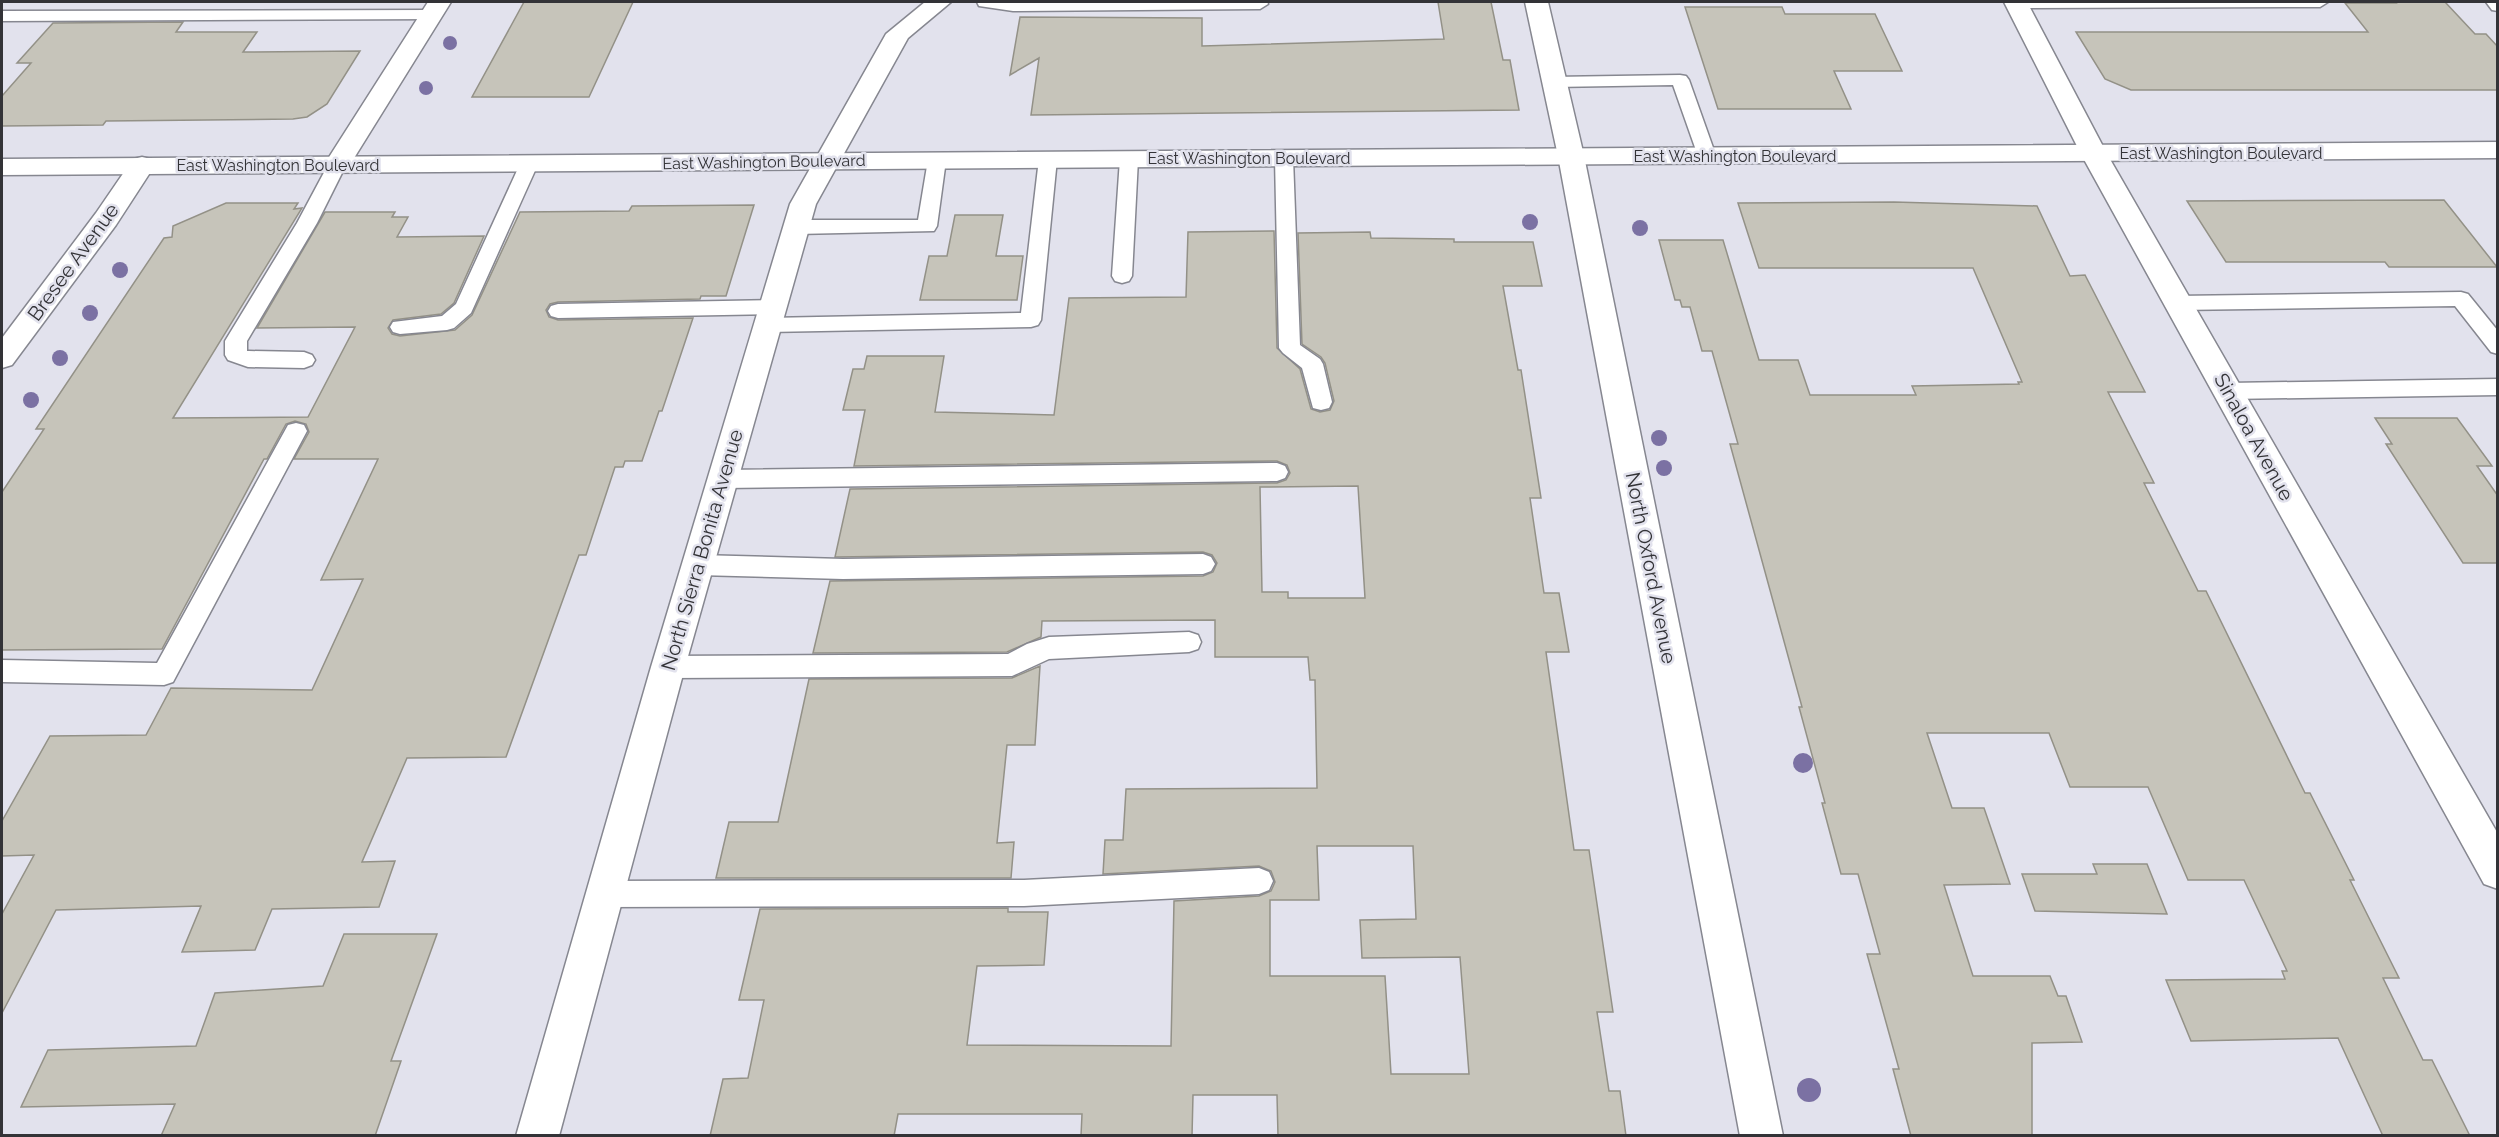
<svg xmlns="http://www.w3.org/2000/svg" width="2499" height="1137" viewBox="0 0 2499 1137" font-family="Raleway,sans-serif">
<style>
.building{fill:#c6c4ba;stroke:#939187;stroke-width:1.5;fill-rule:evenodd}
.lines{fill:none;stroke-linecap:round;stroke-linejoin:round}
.lane-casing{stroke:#868790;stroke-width:3}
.street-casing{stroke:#868790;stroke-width:3}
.secondary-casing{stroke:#868790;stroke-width:3}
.lane{fill:#fff;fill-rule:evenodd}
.street{fill:#fff;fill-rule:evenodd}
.secondary{fill:#fff;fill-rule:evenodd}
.tree{fill:#7b71a3}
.labels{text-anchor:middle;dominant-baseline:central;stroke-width:5;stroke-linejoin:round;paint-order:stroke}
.far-street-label{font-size:16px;fill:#333337;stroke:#e2e2ed}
.street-label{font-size:20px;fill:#333337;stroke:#e2e2ed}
</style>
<rect width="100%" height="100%" fill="#e2e2ed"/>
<path class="building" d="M524,2H633L589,97H472Z
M1438,2H1491L1503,60H1510L1519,110L1031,115L1039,58L1010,75L1020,17L1202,18V46L1444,39Z
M2395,2H2445L2475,34H2486L2498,47V90H2131L2105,79L2076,32H2368L2345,3H2396Z
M1685,7H1782L1785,14H1875L1902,71H1834L1851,109H1718Z
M183,22L176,32H257L243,52L360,51L327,104L307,117L293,119L106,121L103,125L2,126V96L31,63H17L53,23Z
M2444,200L2497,267H2389L2385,262H2226L2187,201Z
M1894,202L2037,206L2070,276L2085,275L2145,392H2108L2154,483H2144L2198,591H2206L2305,793H2310L2354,880H2350L2399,978H2383L2423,1060H2432L2470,1136H2383L2338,1038L2191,1041L2166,980L2285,979L2282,971H2287L2244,880H2188L2148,787H2070L2049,733H1927L1952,808H1984L2010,884L1944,885L1973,976H2050L2058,996H2066L2082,1042L2032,1043V1136H1911L1893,1069H1899L1867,954H1880L1858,874H1841L1822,803H1825L1799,707H1802L1730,444H1738L1712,351H1702L1690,307H1682L1680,300H1675L1659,240H1723L1759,360H1798L1810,395H1916L1912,386L2019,384L2018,382H2022L1973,268H1759L1738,203Z
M226,203H298L294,209L302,208L173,418L308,417L355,327L257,328L325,212H395L392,217H408L397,237L484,236L454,303L441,314L393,320L388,328L392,334L400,336L455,330L472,315L520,212L629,211L632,206L754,205L726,296H701L700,299L558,302L550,304L546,310L549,317L558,320L693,318L662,411H659L642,461H625L623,467H615L586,555H579L506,757L407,758L362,862L395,861L379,907L272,909L255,950L182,952L201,906L56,910L2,1013V914L34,855L2,856V821L50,736L146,735L171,688L312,690L363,579L321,580L378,459H294L309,432L306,424L295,421L286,424L267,459H264L162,649L2,650V492L44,429H36L164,238L172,237L173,226Z
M955,215H1003L996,256H1023L1017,300H920L929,256H947Z
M1274,231L1277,348L1300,369L1311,409L1320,412L1330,410L1334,401L1325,363L1321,357L1302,344L1298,233L1370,232L1371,238L1454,239V242H1533L1542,286H1503L1518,370H1521L1541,498H1530L1544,593H1559L1569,652H1546L1574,850H1589L1613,1012H1597L1609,1091H1620L1626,1136H1278L1277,1095H1193L1192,1136H1081L1082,1114H898L894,1136H710L723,1079L748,1078L764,1000H739L760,909L1008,908V912H1048L1044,965L977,966L967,1045L1171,1046L1174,901L1259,896L1271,891L1275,882L1271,871L1259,866L1103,874L1105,840H1123L1126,789L1317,788L1315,680H1310L1308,657H1215V620L1042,621L1041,637L1007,652L813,653L830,581L1203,576L1213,572L1217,563L1212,555L1203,552L835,557L850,489L1277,483L1286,480L1290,473L1287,465L1277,461L854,466L865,410H843L853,369H864L867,356H944L935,412L1054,415L1069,298L1186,297L1188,232ZM1358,486L1365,598H1288V592H1262L1260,487ZM1317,846H1413L1416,919L1360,920L1362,958L1460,957L1469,1074H1391L1385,976H1270V900H1319Z
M2375,418H2457L2492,466H2477L2498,496V563H2463L2386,444H2392Z
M1040,666L1035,745H1007L997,843L1014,842L1011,878H716L729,822H778L809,679L1012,678Z
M2093,864H2147L2167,914L2035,911L2022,874H2097Z
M344,934H437L391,1061H401L375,1136H161L175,1104L21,1107L48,1050L196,1046L215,993L323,986Z"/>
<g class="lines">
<g class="lane-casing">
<path id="lane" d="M977,2H1267L1268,4L1260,9L1013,11L979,6Z
M2009,2H2328L2320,7L2016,8L2010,7Z
M2486,2H2498V11L2492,10Z
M431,10L437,11L439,15L437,19L2,21V11Z
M1680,75L1686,76L1689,80L1716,156L1714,160H1700L1698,156L1673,85L1553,87L1547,86L1544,82L1547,78L1553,77Z
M1284,152L1291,154L1293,158L1300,345L1320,359L1323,364L1332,402L1329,408L1321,410L1313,408L1302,368L1283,353L1279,348L1275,158L1277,154Z
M1048,153L1055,155L1057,159L1041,320L1038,325L1031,327L768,332L761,330L758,325L761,320L768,318L1021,313L1039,159L1041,155Z
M1129,153L1136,155L1138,159L1132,276L1129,281L1122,283L1115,281L1112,276L1120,159L1122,155Z
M937,154L944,156L946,160L937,226L934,231L796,234L789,232L786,227L789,222L796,220H918L928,160L930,156Z
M529,158L536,160L538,164L471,313L454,328L447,330L400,334L393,332L390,327L393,322L442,316L456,304L520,164L522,160Z
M337,159L344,161L346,165L317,223L247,341V351H249L304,352L312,355L315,360L312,365L304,368L248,367L228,360L225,355V341L297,223L328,165L330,161Z
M2461,292L2468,294L2498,331V354L2491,352L2455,306L2177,310L2170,308L2167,303L2170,298L2177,296Z
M774,300L781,302L784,307L781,312L774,314L558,318L551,316L548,311L551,306L558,304Z
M2498,379V395L2229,399L2221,397L2218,391L2221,385L2229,383Z
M296,423L304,425L307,431L173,682L164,685L2,682V660L157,663L288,425Z
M1277,463L1285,466L1288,472L1285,478L1277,481L723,488L715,485L712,479L715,473L723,470Z
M1203,554L1211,557L1215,564L1211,571L1203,574L843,579L698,575L690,572L686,565L690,558L698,555L843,559Z
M1189,632L1198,635L1201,642L1198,649L1189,652L1049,659L1012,676L668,678L659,675L655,667L659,659L668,656L1008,654L1027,644L1049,637Z
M1259,868L1269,872L1273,881L1269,890L1259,894L1024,906L604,907L594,903L590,894L594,885L604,881L1024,880Z"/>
</g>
<g class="street-casing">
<path id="street" d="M428,2H451L346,171L337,173L328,171L324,165Z
M925,2H951L908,38L816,204L685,667L559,1136H516L651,667L790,204L886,34Z
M1525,2H1548L1584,156L1783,1136H1740L1558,156Z
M2004,2H2027L2107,154L2498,834V889L2484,884L2081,154Z
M142,157L151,159L155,165L116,225L12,365L2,368V338L96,213L133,159Z"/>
</g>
<g class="secondary-casing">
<path id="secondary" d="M2498,142V158L2,175V159Z"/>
</g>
<use href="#lane" class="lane"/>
<use href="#street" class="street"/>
<use href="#secondary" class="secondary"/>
</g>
<g class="tree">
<circle cx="450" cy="43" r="7"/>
<circle cx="426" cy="88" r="7"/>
<circle cx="1530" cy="222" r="8"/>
<circle cx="1640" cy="228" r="8"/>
<circle cx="120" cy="270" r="8"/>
<circle cx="90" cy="313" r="8"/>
<circle cx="60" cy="358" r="8"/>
<circle cx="31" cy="400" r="8"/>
<circle cx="1659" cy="438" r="8"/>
<circle cx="1664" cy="468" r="8"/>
<circle cx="1803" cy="763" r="10"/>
<circle cx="1809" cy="1090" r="12"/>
</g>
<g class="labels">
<g class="far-street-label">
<text x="2221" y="153">East Washington Boulevard</text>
<text x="1735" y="156">East Washington Boulevard</text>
<text x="1249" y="158">East Washington Boulevard</text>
<text transform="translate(764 162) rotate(-1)">East Washington Boulevard</text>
<text x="278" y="165">East Washington Boulevard</text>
</g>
<g class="street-label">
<text transform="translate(73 262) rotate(-54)">Bresee Avenue</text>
<text transform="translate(2254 437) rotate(61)">Sinaloa Avenue</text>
<text transform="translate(702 550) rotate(-74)">North Sierra Bonita Avenue</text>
<text transform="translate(1651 568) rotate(79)">North Oxford Avenue</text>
</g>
</g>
<rect width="2499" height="1137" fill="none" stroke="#333337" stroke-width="6"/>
</svg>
